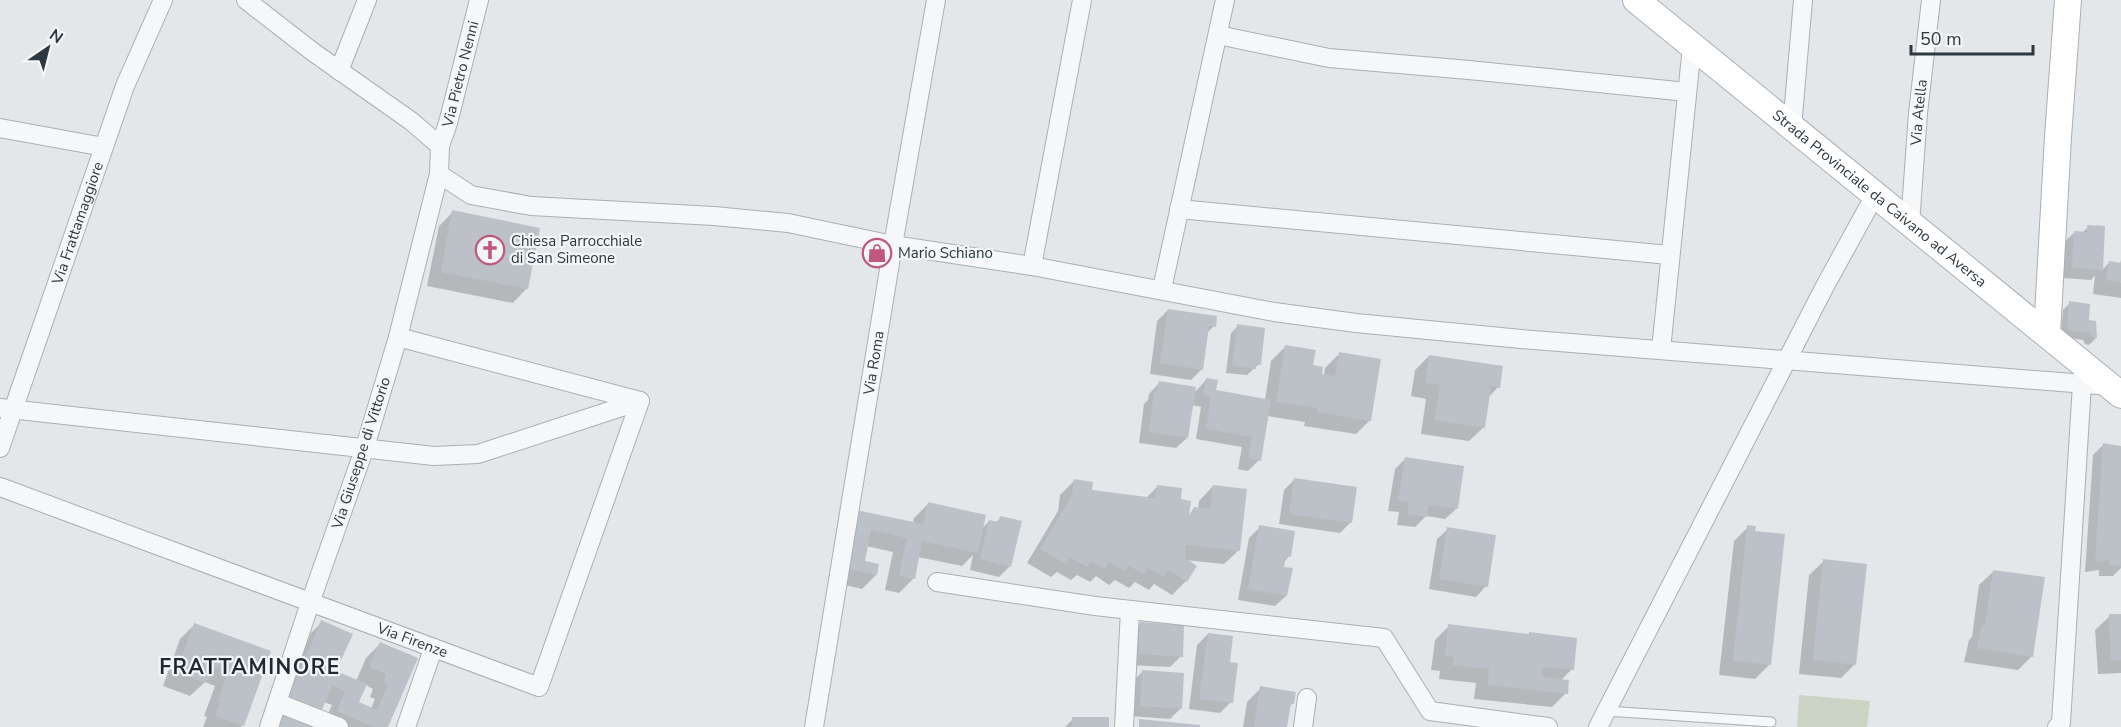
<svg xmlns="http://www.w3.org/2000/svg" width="2121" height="727" viewBox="0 0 2121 727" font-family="'Nunito Sans',sans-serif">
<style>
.green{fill:#cbd3c5}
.shadow{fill:#0003;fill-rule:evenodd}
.building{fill:#bbc1c6}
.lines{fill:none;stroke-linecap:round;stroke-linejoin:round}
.lane-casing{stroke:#a9afb4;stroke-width:11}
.street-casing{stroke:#a9afb4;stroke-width:20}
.secondary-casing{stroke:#a9afb4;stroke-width:28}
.lane{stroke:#f6f7f8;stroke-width:9}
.street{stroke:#f6f7f8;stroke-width:18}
.secondary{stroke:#fff;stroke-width:26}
.labels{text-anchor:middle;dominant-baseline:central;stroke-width:4.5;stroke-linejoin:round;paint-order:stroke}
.street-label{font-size:15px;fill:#2d3840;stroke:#f3f6f7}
.poi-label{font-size:15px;fill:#2d3840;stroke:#f3f6f7;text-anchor:start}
.district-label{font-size:21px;font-weight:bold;letter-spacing:1.5px;fill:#1f2931;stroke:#f3f6f7}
</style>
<rect width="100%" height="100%" fill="#e3e7ea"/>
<path class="green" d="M1799,695L1870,701L1867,727H1797Z"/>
<path class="shadow" d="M453,212L527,288L513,303L427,286L439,226Z
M2088,227L2103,228L2101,271L2109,263L2120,264L2121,260V298L2093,294L2095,275L2091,280L2062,278L2063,243L2074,233H2082Z
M2070,303L2088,321L2096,338L2089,345L2085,344L2083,340L2064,337L2061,334L2063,310Z
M1168,310L1214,326L1206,334L1202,369L1191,380L1150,374L1157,321Z
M1238,326L1259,364L1247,375L1226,373L1231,333Z
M1285,347L1320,375L1324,376L1325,368L1340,353L1370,420L1356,434L1304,426L1305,422L1267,416L1259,460L1248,471L1238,469L1242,447L1196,439L1201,407L1192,405L1187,438L1176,448L1139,443L1144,404L1148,400L1149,394L1159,383L1194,393L1207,379L1215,392L1265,400L1271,361Z
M1429,356L1498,387L1488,398L1484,427L1469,441L1421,434L1426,399L1411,396L1415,370Z
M2104,444L2121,447V568L2113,576H2099V570L2085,572L2093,455Z
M1405,459L1456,509L1445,519L1426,516L1415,527L1397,525L1399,512L1388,511L1395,469Z
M1295,479L1351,522L1340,533L1279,524L1284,490Z
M1074,481L1091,491L1146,498L1158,486L1179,501L1188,516L1195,509H1198L1199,501L1213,486L1239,550L1224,564L1184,560L1186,581L1172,595L1154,584L1149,590L1135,582L1129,588L1115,580L1109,585L1096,576L1090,582L1077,575L1071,580L1057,572L1051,577L1027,563L1058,511L1060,495Z
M928,504L981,530L989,521L995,523L1000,518L1010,566L999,577L970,570L973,555L962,566L918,557L913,579L899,593L885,590L893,552L866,546L863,562L876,575L862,589L831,582L842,525L913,523L914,518Z
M1260,527L1289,556L1284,562L1283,568L1286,596L1275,606L1238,600L1249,538Z
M1748,527L1769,665L1755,679L1719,675L1734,541Z
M1448,529L1486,586L1476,597L1429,589L1437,539Z
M1824,561L1855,664L1841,678L1799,674L1809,575Z
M1994,571L2032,656L2018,670L1964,662L1969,640L1972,637L1979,585Z
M2121,615V673L2098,674L2095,630L2110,616Z
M322,622L335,672L356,681L366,658L380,644L416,659L387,727H327L323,725L332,705L324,702L321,710L306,724L313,727H271L311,633ZM366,685L373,689L370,697L375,699L371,709L357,703Z
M1140,624L1181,656L1170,667L1128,665L1130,634Z
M194,625L269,652L241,727H203L207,717L204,716L215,686L205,682L190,696L163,686L180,639Z
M1449,626L1572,669L1560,681L1566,693L1552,707L1474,699L1476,683L1439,679L1440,671L1431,670L1435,640Z
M1208,634L1228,663L1231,702L1220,713L1189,709L1197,645Z
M1143,671L1181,708L1170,719L1130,716L1132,682Z
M1261,688L1293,703L1289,707L1286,727H1243L1247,702Z
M1073,719L1108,727H1065Z"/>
<path class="building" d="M452,210L540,228L528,289L441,272Z
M2087,225L2105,226L2103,270L2072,268L2074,231L2087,232Z
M2109,261L2121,263V283L2106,280Z
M2069,301L2090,304L2089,320L2096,321L2097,338L2092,337L2090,333L2071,331L2067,327Z
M1168,309L1217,316L1216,327L1209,326L1203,370L1160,363Z
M1237,324L1265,328L1261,365L1256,364V369L1232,366Z
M1285,345L1316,350L1313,365L1323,367L1322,374L1335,376L1339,352L1381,359L1371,421L1317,412L1318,408L1276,402Z
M1429,355L1503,366L1500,388L1491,386L1485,428L1434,420L1440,385L1425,383Z
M1206,378L1218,380L1216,390L1271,400L1261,461L1248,458L1252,437L1206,429L1211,397L1203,395Z
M1159,381L1196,387L1188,438L1149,432L1154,391L1157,392Z
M2103,443L2121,446V566L2109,565V560L2095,562Z
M1405,457L1464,466L1458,509L1429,505L1427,517L1407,514L1409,502L1398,501Z
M1294,478L1357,487L1352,523L1289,514Z
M1074,479L1093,482L1092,490L1155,498L1157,485L1182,488L1181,499L1191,501L1189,516L1194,507L1210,509L1213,485L1247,489L1240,551L1186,545L1185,558L1197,566L1187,582L1168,570L1164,577L1148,568L1144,575L1128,565L1125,571L1109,562L1105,569L1091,561L1087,567L1070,558L1066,564L1040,549L1072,495Z
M928,502L986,515L978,553L922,541L915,579L899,576L907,538L871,530L865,561L879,564L877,575L844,568L856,510L923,524Z
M1000,516L1022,521L1011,567L980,559L989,520L998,522Z
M1259,525L1295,531L1291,557L1286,556L1284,567L1293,568L1287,596L1248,589Z
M1747,525L1756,526L1755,531L1785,534L1771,665L1733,661Z
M1447,527L1496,535L1488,587L1439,579Z
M1823,559L1867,564L1856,665L1813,660Z
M1993,570L2045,577L2033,657L1977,648L1982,625H1985Z
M2109,614H2121V660L2111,661Z
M321,620L353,634L336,671L367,684L359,702L377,710L388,685L383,683L386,674L369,667L380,642L418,658L388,727H374L337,711L345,691L332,685L322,710L289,697Z
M1140,622L1184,625L1183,657L1138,654Z
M194,623L271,651L244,726L215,716L220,703L217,702L228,672L212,666L206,683L176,672Z
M1448,624L1529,634V632L1577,638L1574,670L1543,667L1542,677L1569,680L1568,694L1488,685L1489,669L1453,665L1454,657L1445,656Z
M1208,633L1233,636L1230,662L1238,663L1233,703L1199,699Z
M1142,670L1184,673L1182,709L1140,706Z
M1260,686L1296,692L1294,704L1291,703L1287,727H1254Z
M283,713L316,727H277Z
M1072,717H1109V727H1072Z
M1139,719L1200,725V727H1139Z"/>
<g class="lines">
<g class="lane-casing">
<path id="lane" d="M1606,711L1771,722"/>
</g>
<g class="street-casing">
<g id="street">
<path d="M246,0L313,52L411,121L440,146L439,174L398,337L365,447L310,603L269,727"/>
<path d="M1218,35L1329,58L1469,70L1687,92"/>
<path d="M339,71L367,0"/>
<path d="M0,128L104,147"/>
<path d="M1792,128L1803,0"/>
<path id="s1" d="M440,146L448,123L479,0"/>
<path d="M439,174L471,195L531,206L714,216L788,223L893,245L1032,266L1274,312L1356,323L1521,339L2110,386"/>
<path d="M1179,209L1669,255"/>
<path id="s2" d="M1910,224L1918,113L1931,0"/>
<path d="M1032,266L1082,0"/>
<path d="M1162,289L1225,0"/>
<path d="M1661,350L1692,46"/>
<path d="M0,408L434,456L478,454L640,401"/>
<path id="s3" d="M0,448L125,86L163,0"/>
<path id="s4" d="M0,487L539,687L640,401L398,337"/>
<path d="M937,582L1095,606L1384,638L1430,711L1548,727"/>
<path d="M278,703L339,727"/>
<path d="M406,727L433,649"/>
<path id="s5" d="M814,727L893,245L936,0"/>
<path d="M1124,727L1130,610"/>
<path d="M1303,727L1307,698"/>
<path d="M1598,727L1825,286L1875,195"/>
<path d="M2057,727L2061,723L2082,384"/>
</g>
</g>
<g class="secondary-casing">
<g id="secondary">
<path id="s6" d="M1636,0L2121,395"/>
<path d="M2047,333L2058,137L2068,0"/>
</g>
</g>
<use href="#lane" class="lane"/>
<use href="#street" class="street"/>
<use href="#secondary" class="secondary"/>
</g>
<defs>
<g id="church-ring" transform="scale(1.5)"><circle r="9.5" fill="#f3f6f7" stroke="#c0577d" stroke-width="1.5"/><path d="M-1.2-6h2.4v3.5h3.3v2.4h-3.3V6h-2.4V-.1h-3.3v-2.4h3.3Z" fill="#c0577d"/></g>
<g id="shop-ring" transform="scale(1.5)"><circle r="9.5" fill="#f3f6f7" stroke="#c0577d" stroke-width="1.5"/><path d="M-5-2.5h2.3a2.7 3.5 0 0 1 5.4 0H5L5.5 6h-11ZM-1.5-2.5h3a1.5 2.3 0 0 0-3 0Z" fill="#c0577d"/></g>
</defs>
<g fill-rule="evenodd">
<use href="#church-ring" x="490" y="250"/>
<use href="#shop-ring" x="877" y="253"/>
</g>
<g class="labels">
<g class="street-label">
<text stroke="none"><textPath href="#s1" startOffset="75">Via Pietro Nenni</textPath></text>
<text stroke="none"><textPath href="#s2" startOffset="112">Via Atella</textPath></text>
<text stroke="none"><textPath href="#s6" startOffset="314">Strada Provinciale da Caivano ad Aversa</textPath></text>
<text stroke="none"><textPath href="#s3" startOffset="238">Via Frattamaggiore</textPath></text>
<text stroke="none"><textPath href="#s5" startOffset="369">Via Roma</textPath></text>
<text transform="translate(361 453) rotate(-72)">Via Giuseppe di Vittorio</text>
<text stroke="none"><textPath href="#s4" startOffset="440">Via Firenze</textPath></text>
</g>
<g class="poi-label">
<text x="511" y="241">Chiesa Parrocchiale<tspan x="511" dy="17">di San Simeone</tspan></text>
<text x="898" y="253">Mario Schiano</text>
</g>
<g class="district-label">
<text x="250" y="667">FRATTAMINORE</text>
</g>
</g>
<g transform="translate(48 48) rotate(35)" stroke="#f3f6f7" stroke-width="4.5" paint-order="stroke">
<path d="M0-4.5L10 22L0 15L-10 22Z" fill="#2d3840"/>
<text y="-9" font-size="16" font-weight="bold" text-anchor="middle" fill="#2d3840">N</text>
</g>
<path d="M1911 45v9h122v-9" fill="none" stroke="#2d3840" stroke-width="3"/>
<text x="1920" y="45" font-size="18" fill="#2d3840" stroke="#f3f6f7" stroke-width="4.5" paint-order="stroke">50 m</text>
</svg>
